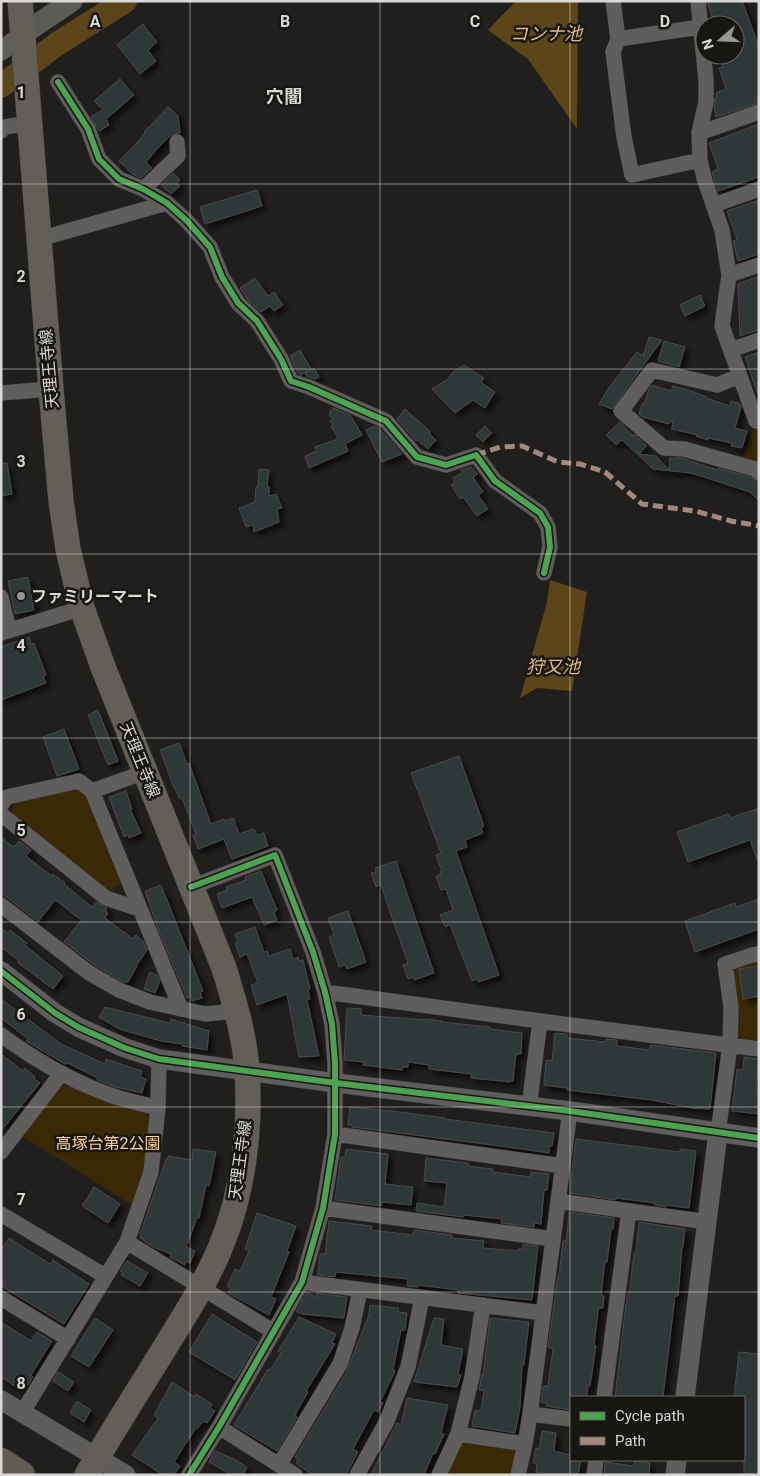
<svg xmlns="http://www.w3.org/2000/svg" width="760" height="1476" viewBox="0 0 760 1476" font-family="Roboto,'Noto Sans JP',sans-serif">
<style>
.green{fill:#392905}
.water{fill:#5c4518}
.lines{fill:none;stroke-linecap:round;stroke-linejoin:round}
.river{stroke:#5c4518;stroke-width:24}
.building{fill:#2e3838;stroke:#4a4a4a;filter:url(#shadow)}
.minor-casing{stroke:#3c3a38;stroke-width:16}
.tertiary-casing{stroke:#3c3a38;stroke-width:20}
.secondary-casing{stroke:#3c3a38;stroke-width:22}
.primary-casing{stroke:#3c3a38;stroke-width:26}
.motorway-casing{stroke:#3c3a38;stroke-width:29}
.minor{stroke:#5f5e5c;stroke-width:15}
.tertiary{stroke:#5f5e5c;stroke-width:19}
.secondary{stroke:#5c5a55;stroke-width:21}
.primary{stroke:#625f58;stroke-width:25}
.motorway{stroke:#615b52;stroke-width:28}
.quiet{stroke:#a5887d;stroke-width:5;stroke-dasharray:10 5;stroke-linecap:butt}
.cycleway-casing{stroke:#181613;stroke-width:9}
.cycleway{stroke:#4ca352;stroke-width:6}
.grid{fill:none;stroke:#dad8d6;stroke-width:1;stroke-opacity:0.55}
.poi-dot{fill:#999795;stroke:#181613;stroke-width:2}
.labels{text-anchor:middle;dominant-baseline:central;stroke-width:5;stroke-linejoin:round;paint-order:stroke}
.street-label{font-size:16px;fill:#dad8d6;stroke:#181613}
.poi-label{font-size:16px;font-weight:bold;fill:#dad8d6;stroke:#181613;text-anchor:start}
.park-label{font-size:16px;fill:#ffd58c;stroke:#181613}
.water-label{font-size:18px;font-style:italic;fill:#e5bc74;stroke:#181613}
.neighbourhood-label{font-size:18px;font-weight:bold;fill:#dad8d6;stroke:#181613}
.grid-label{font-size:16px;text-anchor:middle;font-weight:bold;fill:#dad8d6;stroke:#181613;stroke-width:5;stroke-linejoin:round;paint-order:stroke}
</style>
<defs>
<filter id="shadow"><feDropShadow dx="4.5" dy="4.5" stdDeviation="2.5" flood-color="#0009"/></filter>
</defs>
<rect width="100%" height="100%" fill="#211f1d"/>
<path class="green" d="M759,428V463L743,460L753,430Z
M76,788L84,790L123,883L108,892L14,817L12,812L15,803L19,800Z
M759,960V1043L743,1040L738,1035L733,975L736,967Z
M71,1086L145,1112L152,1120L146,1163L134,1206L22,1136L60,1087Z
M466,1442L513,1448L518,1455L513,1475H446L459,1446Z"/>
<path class="water" d="M516,1H578L577,129L528,59L488,30Z
M550,580L587,592L572,691L537,688L520,698L547,602Z"/>
<g class="lines">
<path class="river" d="M1,86L57,44L125,1"/>
</g>
<path class="building" d="M707,1H742L759,47V103L716,117L714,108L715,98H717L716,93L726,89L719,68L723,67L719,55H735V25H715Z
M143,24L157,42L148,50L156,61L140,74L117,45Z
M120,79L134,95L106,119L109,125L99,131L91,117L103,110L94,101Z
M168,107L178,116L180,133L171,135L157,149L146,162L152,168L143,176L141,178L132,174L119,161L136,144L145,133L144,132Z
M759,124V177L718,191L712,172L718,169L709,143Z
M173,173L180,180L177,183L180,186L171,194L161,185Z
M257,190L262,206L205,224L200,207Z
M759,200V254L738,261L733,241L737,240L727,211Z
M759,276V330L740,336L738,284Z
M255,278L268,296L274,292L283,305L274,311L270,306L261,312L248,300L240,288Z
M700,295L705,306L685,316L680,305Z
M649,337L662,340L612,409L599,404L608,389L637,352L643,356Z
M664,341L685,347L679,367L658,361Z
M300,350L311,369L301,375L298,373L290,356Z
M759,352V392H757L745,357Z
M464,365L484,378L481,382L495,392L485,408L473,400L455,413L432,389L448,379L452,373Z
M314,368L319,377L315,379L306,376L305,373Z
M652,385L671,391L673,386L688,390L707,397L706,398L730,406L731,401L740,404L741,407L735,428L747,431L742,448L731,446L732,443L708,438V440L696,436L697,435L672,429L673,420L669,424L643,417L639,414L642,404H644L649,389Z
M334,408L351,416L362,435L345,444L348,451L309,468L305,456L317,451L315,447L338,439L331,426L333,425L330,421L333,420L329,414L331,413L330,411Z
M405,409L431,432L429,433L436,440L428,449L417,440L416,441L397,419Z
M620,422L633,436L634,434L647,446L639,454L656,456L669,470L670,458H682L717,470L718,468L750,477L759,484V501L750,492L701,476L691,473L653,469L622,440L616,445L606,435Z
M375,426L380,429L402,454L382,462L366,430Z
M485,426L492,433L483,442L476,435Z
M7,463L12,494L1,496V464Z
M471,467L478,474L473,477L483,492L478,495L488,509L477,516L463,497L460,499L451,485L455,482L453,478L463,472L461,470Z
M259,469L269,470L267,487H269V496L276,494L282,508L277,509L279,522L254,532L253,525L246,527L239,508L255,502L256,487H258Z
M28,577L34,610L15,614L8,581Z
M29,637L31,644L34,643L46,675L43,676L46,683L1,700V647Z
M98,710L118,761L108,765L88,715Z
M64,729L79,769L57,776L43,737Z
M179,743L187,764L189,763L211,824L224,819L225,821L233,818L239,834L254,829L257,835L264,833L268,846L232,859L224,839L198,849L193,835L196,834L182,798L180,799L173,785L160,750Z
M459,756L484,826L481,828L483,833L465,840L467,847L456,851L499,975L478,982L477,979L472,981L450,925L445,927L440,915L453,910L446,889L441,890L436,876L441,874L440,872L442,871L436,855L441,853L411,773Z
M126,791L132,809H130L141,833L129,838L128,835L124,837L109,797Z
M759,808V859L757,860L750,840L688,862L677,832L728,814L730,818Z
M1,837L12,846H15L19,841L31,850L26,856L52,876L53,874L65,883L64,884L92,907L96,902L107,908L105,911L108,913L105,918L132,938H134L136,935L143,941L147,950L136,966H137L128,982H123L93,964L64,942L81,920L58,902L55,900L38,922L1,893Z
M396,861L434,973L414,980L413,977L408,979L403,965L408,963L391,915L381,885L376,887L371,873L376,872L375,868Z
M261,871L277,910L274,912L277,920L264,925L252,897L222,908L217,894L227,890L226,887L246,880L245,877Z
M161,885L203,991L200,992L202,998L192,1001L191,996L187,998L158,929L145,891Z
M759,899V929L695,952L685,921L735,903L736,907Z
M348,911L366,962L347,969L345,965L339,967L329,937L334,935L328,918Z
M255,927L264,952L267,951L269,956L290,949L293,959L298,957L299,961L303,960L310,989H308L310,999L307,1000L319,1056L299,1057L287,994L257,1005L251,985L258,983L247,954L240,957L235,943L238,942L235,934Z
M1,928L8,933L10,930L27,943L25,945L63,976L53,989L18,963L19,961L1,947Z
M759,966V996L743,999L739,969Z
M150,972L157,975L160,981L155,993L144,989Z
M1,999L61,1044L105,1064L106,1059L142,1071L140,1077L146,1079L142,1093L115,1087L97,1080L98,1078L68,1063L65,1064L31,1044L26,1041L28,1039L1,1018Z
M105,1007L170,1023L171,1019L209,1031L207,1050L182,1046V1044L161,1041L119,1029L99,1017Z
M347,1008L362,1009L361,1015L427,1020V1019L442,1021L441,1022L490,1027V1029L522,1033L521,1054H516L513,1081H510V1082L471,1078V1074L429,1069V1065L408,1062V1067H403L402,1070L363,1065L364,1062L344,1060Z
M555,1033L567,1034V1038L606,1042V1039L617,1040V1046L650,1050L651,1045L716,1053L710,1109L692,1108L652,1100L567,1090V1088L544,1085L546,1060L552,1061Z
M1,1054L23,1071L25,1068L35,1077L34,1079L40,1083L1,1131Z
M744,1057L759,1059L756,1090H759V1114L732,1111L737,1069L743,1070Z
M350,1107L392,1111L445,1118V1119L554,1133L552,1146H549V1153L508,1147L352,1127V1125H348Z
M576,1139L680,1152V1149L696,1151L689,1208L666,1205V1207L655,1205V1203L616,1198V1200L570,1193L572,1179H571Z
M193,1149L216,1152L209,1186L206,1185L199,1218H197L186,1247L195,1251L190,1263L186,1261L185,1265L170,1257L171,1254L153,1247L144,1241V1240L140,1238L141,1234H140L166,1159H168V1156L192,1160Z
M346,1149L388,1154L385,1184L413,1187L411,1205L382,1202L381,1206L335,1200L341,1157H345Z
M426,1158L468,1163V1166L493,1169V1172L531,1177V1172L549,1174L547,1190H544L541,1224L534,1223V1227L501,1223L502,1219L464,1215L463,1217L416,1211L417,1203L444,1207L447,1183L424,1181Z
M94,1187L120,1204L108,1223L82,1206Z
M569,1212L614,1218L613,1229H611L607,1262H605L601,1295L604,1296L603,1308H599L598,1311L594,1345L596,1346L590,1386H588L587,1397H571V1410L546,1406V1403L541,1402L543,1386H548L553,1349L548,1347L558,1275H559L563,1241H566L567,1236Z
M257,1213L296,1226L287,1251L289,1252L271,1297L276,1299L269,1315L228,1293L231,1288L227,1286L235,1269L240,1271L249,1251L245,1249Z
M329,1221L372,1226L371,1230L413,1235L414,1230L452,1235V1238L484,1241L483,1248L518,1251L519,1249H523V1244L538,1246L532,1300L458,1293V1290L418,1285V1287L407,1286L408,1279L336,1272L335,1277L318,1275L320,1254H325Z
M639,1222L685,1229L683,1247H682L678,1296H675L663,1397H615L627,1295H629L634,1253H636Z
M9,1238L50,1264L53,1260L89,1284L64,1324L1,1286V1250Z
M127,1261L148,1273L140,1286L121,1275L123,1272L120,1271Z
M307,1292L316,1297V1293L347,1297L344,1318L302,1314L296,1311Z
M370,1305L399,1308L398,1312L407,1313L405,1330H401L393,1370L395,1371L380,1402L383,1403L378,1412L374,1410L353,1449L358,1452L346,1475H312L296,1463L298,1460L295,1457L345,1375L369,1315Z
M212,1314L257,1342L235,1380L189,1352Z
M299,1317L336,1334L332,1343L335,1344L306,1391L308,1392L297,1411L295,1416L297,1417L277,1451L234,1425L268,1369L270,1370L281,1353L278,1351Z
M95,1318L113,1330L89,1367L71,1356Z
M434,1318L444,1319L441,1345L463,1349L458,1374L461,1375L457,1387L414,1382Z
M490,1318L529,1322L524,1365H522L520,1407L515,1433L472,1426L475,1410L481,1411L484,1391L479,1390L482,1374L483,1375Z
M1,1322L31,1341L37,1332L52,1341L31,1375L33,1377L28,1385L25,1384L23,1387L20,1385L18,1388L1,1377Z
M739,1352L759,1354V1475H744V1397H734Z
M58,1372L74,1382L68,1391L53,1381Z
M172,1382L195,1397L196,1394L212,1404L210,1408L215,1411L207,1423L203,1421L197,1429L196,1428L186,1443L174,1462L180,1466L174,1475H163L132,1455L158,1418L154,1415Z
M407,1398L448,1405L441,1433L444,1434L435,1454L433,1453L424,1475H371L397,1423L401,1425Z
M77,1401L91,1410L84,1422L70,1413Z
M542,1431L556,1433L554,1451L571,1455V1460H581L578,1475L551,1473V1474L536,1472L537,1464L533,1463L536,1448L539,1449Z
M215,1451L234,1459L247,1467L243,1475H231L209,1462Z
M634,1461L650,1463L649,1475H604L605,1462L634,1466Z"/>
<g class="lines">
<g class="minor-casing">
<path id="minor" d="M613,1L618,39
M698,1L706,80V102L699,133L700,160L704,178L722,230L729,275L722,326L756,421L759,420
M700,27L618,39L613,52L624,137L632,175L700,160
M58,82L88,129L99,159L119,179L143,189L167,203L186,220L210,247L222,277L238,303L257,321L281,359L291,381L309,387L386,421L417,457L446,465L476,455L495,481L540,513L548,527L550,547L544,573
M1,131L5,127L30,123
M699,133L759,112
M143,189L178,156L177,142
M714,205L759,189
M39,239L167,203
M729,275L759,265
M731,350L759,340
M740,376L717,385L652,370L621,411L664,448L684,449L755,469L759,473
M1,393L51,389
M1,597L9,630
M1,633L82,608
M92,791L181,1009
M1,805L7,797L79,781L92,791L145,772
M1,814L106,898L139,909
M1,905L88,972L119,990L150,1002L205,1014L237,1011
M325,992L540,1021L759,1049
M1,1035C34,1059 67,1079 105,1093C122,1100 140,1103 158,1108
M529,1107L540,1021
M718,1133L730,1045L731,1007L725,964L752,955L759,954
M335,1134L563,1166
M1,1152L61,1074
M558,1201L708,1222
M323,1208L553,1239
M1,1214L105,1276
M127,1242L274,1332
M302,1282L543,1313
M1,1298L68,1339
M604,1397L629,1211
M22,1413L127,1242L151,1172L158,1108L159,1059
M530,1414L571,1419
M219,1427L295,1475
M458,1434L525,1444
M279,1465L340,1364L352,1328L360,1290
M189,1475L219,1427L302,1282L323,1208L335,1134V1063L332,1024L325,992L313,952L275,855L191,887
M357,1475L386,1423L408,1367L422,1298
M439,1475L458,1434L472,1377L483,1305
M518,1475L525,1444L530,1414L570,1111
M594,1475L596,1460"/>
</g>
<g class="tertiary-casing">
<path id="tertiary" d="M1,51L23,34
M1,971L55,1013L78,1027L125,1048L159,1059L336,1083L570,1111L759,1138
M685,1397L718,1133
M1,1400L126,1475
M675,1475L677,1460"/>
</g>
<g class="secondary-casing">
<path id="secondary" d="M23,34L72,1"/>
</g>
<g class="primary-casing">
<path id="primary" d="M20,1L51,389L61,501L68,549L82,608L103,667L224,968C234,1001 245,1036 247,1071C251,1129 243,1193 221,1246C208,1278 190,1307 172,1336C144,1382 114,1428 87,1475"/>
</g>
<g class="motorway-casing">
<path id="motorway" d="M1,1462L21,1475"/>
</g>
<use href="#minor" class="minor"/>
<use href="#tertiary" class="tertiary"/>
<use href="#secondary" class="secondary"/>
<use href="#primary" class="primary"/>
<use href="#motorway" class="motorway"/>
<path class="quiet" d="M476,455L500,447L522,446L558,462L580,464L605,472L642,504L695,511L731,521L759,526"/>
<g class="cycleway-casing">
<path id="cycleway" d="M58,82L88,129L99,159L119,179L143,189L167,203L186,220L210,247L222,277L238,303L257,321L281,359L291,381L309,387L386,421L417,457L446,465L476,455L495,481L540,513L548,527L550,547L544,573
M1,971L55,1013L78,1027L125,1048L159,1059L336,1083L570,1111L759,1138
M189,1475L219,1427L302,1282L323,1208L335,1134V1063L332,1024L325,992L313,952L275,855L191,887"/>
</g>
<use href="#cycleway" class="cycleway"/>
</g>
<path class="grid" d="M190,1V1475M380,1V1475M570,1V1475M1,184H759M1,369H759M1,554H759M1,738H759M1,922H759M1,1107H759M1,1292H759"/>
<circle class="poi-dot" cx="21" cy="596" r="5"/>
<g class="labels">
<g class="street-label">
<text transform="translate(49 369) rotate(-95)">天理王寺線</text>
<text transform="translate(140 760) rotate(68)">天理王寺線</text>
<text transform="translate(240 1160) rotate(-82)">天理王寺線</text>
</g>
<g class="poi-label">
<text x="31" y="596">ファミリーマート</text>
</g>
<g class="park-label">
<text x="108" y="1143">高塚台第2公園</text>
</g>
<g class="water-label">
<text x="546" y="33">コンナ池</text>
<text x="553" y="666">狩又池</text>
</g>
<g class="neighbourhood-label">
<text x="284" y="96">穴闇</text>
</g>
</g>
<g class="grid-label">
<text x="95" y="27">A</text>
<text x="285" y="27">B</text>
<text x="475" y="27">C</text>
<text x="665" y="27">D</text>
<text x="21" y="98">1</text>
<text x="21" y="282">2</text>
<text x="21" y="467">3</text>
<text x="21" y="651">4</text>
<text x="21" y="836">5</text>
<text x="21" y="1020">6</text>
<text x="21" y="1205">7</text>
<text x="21" y="1389">8</text>
</g>
<rect width="760" height="1476" fill="none" stroke="#dad8d6" stroke-width="5"/>
<rect x="570" y="1396" width="175" height="65" fill="#181613" stroke="#666461"/>
<rect x="580" y="1412" width="25" height="8" fill="#4ca352" stroke="#666461"/>
<text x="615" y="1421" font-size="15" fill="#dad8d6">Cycle path</text>
<rect x="580" y="1437" width="25" height="8" fill="#a5887d" stroke="#666461"/>
<text x="615" y="1446" font-size="15" fill="#dad8d6">Path</text>
<g transform="translate(720 40) rotate(251)"><circle r="24" fill="#181613" stroke="#666461"/>
<path d="M0-4L9 19L0 12L-9 19Z" fill="#999795"/>
<text y="-8" font-size="14" font-weight="bold" text-anchor="middle" fill="#dad8d6">N</text>
</g>
</svg>
